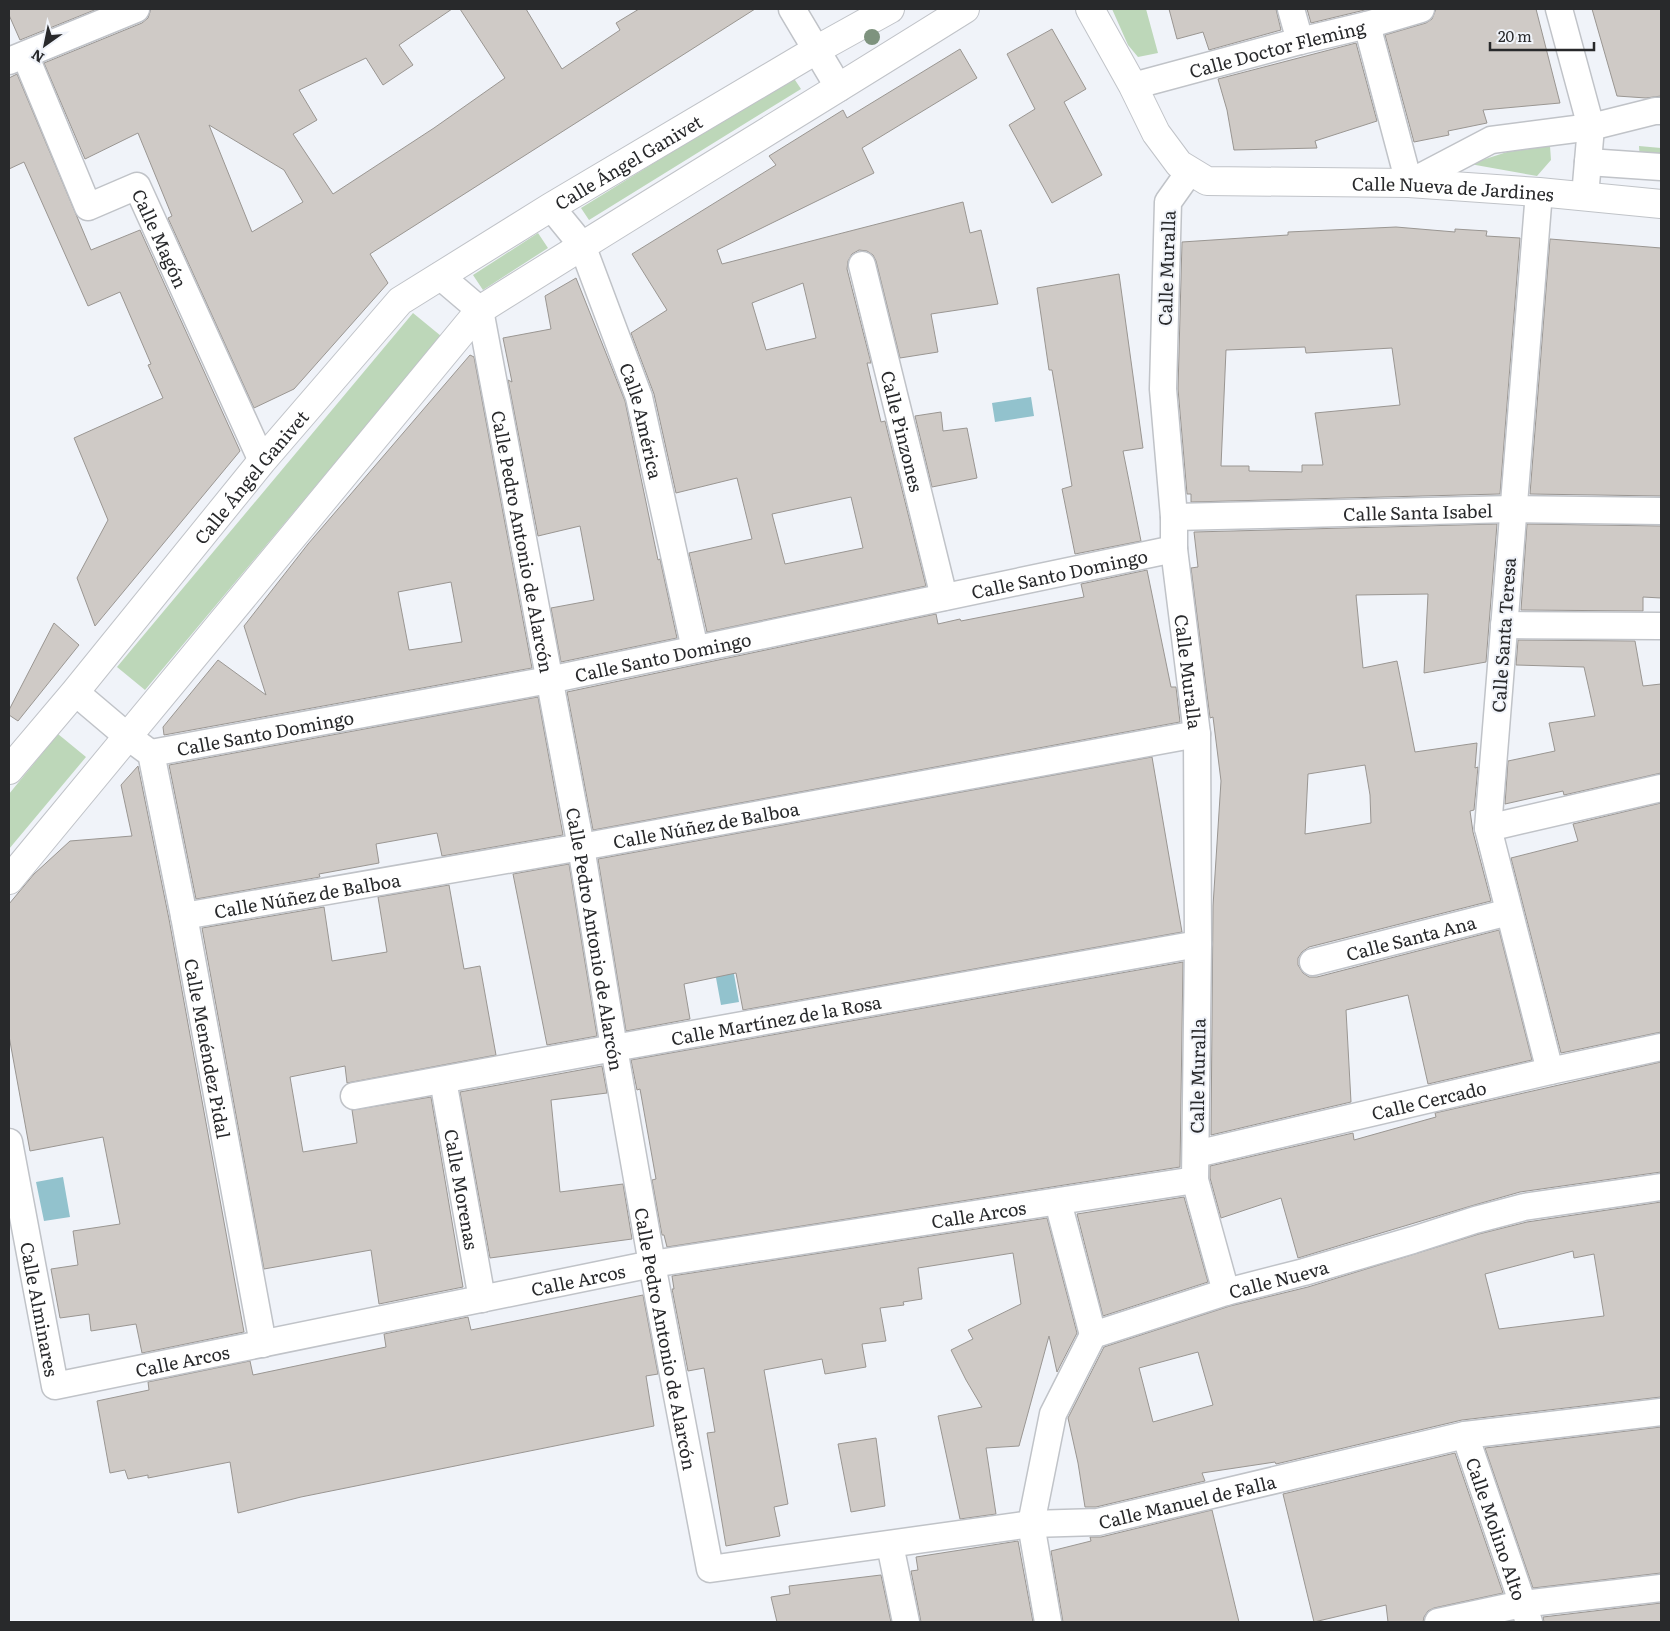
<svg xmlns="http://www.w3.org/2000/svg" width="1670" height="1631" viewBox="0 0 1670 1631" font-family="Literata,serif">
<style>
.green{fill:#bdd7b9}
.water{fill:#92c2cd}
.building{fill:#cfcac6;stroke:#9a9692;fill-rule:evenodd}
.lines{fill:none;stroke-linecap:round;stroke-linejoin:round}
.minor-casing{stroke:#c0c3c8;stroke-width:29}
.tertiary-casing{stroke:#c0c3c8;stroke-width:30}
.minor{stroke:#fff;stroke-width:26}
.tertiary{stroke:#fff;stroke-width:28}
.tree{fill:#7e937e}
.labels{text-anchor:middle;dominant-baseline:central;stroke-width:4;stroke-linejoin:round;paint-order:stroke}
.street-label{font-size:18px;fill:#28292b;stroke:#f0f3f9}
</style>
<rect width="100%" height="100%" fill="#f0f3f9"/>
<path class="green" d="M1112,9H1146L1158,53L1138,57L1128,45Z
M793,77L801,89L589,220L581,208Z
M1550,146L1551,160L1537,176L1470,164L1507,152Z
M1639,146L1661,148V179L1641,177Z
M538,233L548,248L483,290L473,275Z
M413,313L441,336L145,690L117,667Z
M58,734L86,757L9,849V794Z"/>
<path class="water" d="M1031,397L1034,416L995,422L992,403Z
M732,963L739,1002L721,1005L714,967Z
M63,1177L70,1217L44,1221L36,1182Z"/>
<path class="building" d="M9,9H97L20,40L9,15Z
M151,9H452L399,45L413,65L383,85L366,58L299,90L317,120L293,134L333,194L434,128L505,78L460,9H526L562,69L620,30L616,23L639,9H755L370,254L388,283L294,389L254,408L168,218L172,216L138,133L85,159L44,63L142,23L148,18ZM209,125L284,170L303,202L252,232Z
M1169,9H1276L1281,30L1209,50L1203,32L1177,39Z
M1307,9H1369L1311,23Z
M1436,9H1536L1560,103L1483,110L1487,123L1448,131L1449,135L1414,142L1385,35L1426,23L1432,19Z
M1592,9H1661V96L1646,98L1617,96Z
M1052,29L1086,89L1064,102L1102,175L1052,203L1009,125L1035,109L1007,54Z
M1356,43L1377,121L1315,141L1317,148L1234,150L1227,110L1218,79Z
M960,49L977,78L862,148L874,173L717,250L722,264L963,202L970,233L981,230L998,304L931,314L938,352L900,358L876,261L873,255L867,251L859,250L852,254L848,261L847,269L871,363H867L881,422L885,421L926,586L707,632L689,553L752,539L737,478L676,493L654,394L631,333L667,310L632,254L776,165L769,156L843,110L847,118ZM803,283L816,338L766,350L752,303ZM851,497L863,548L785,564L772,514Z
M17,74L91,250L140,230L240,451L95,626L77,578L108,520L74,438L163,398L148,365L151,364L120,292L88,306L24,162L9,169V78Z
M1396,227L1455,232V229L1487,231L1486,236L1520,238L1500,494L1191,502V494H1187L1178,389L1182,242L1288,235V232ZM1305,347L1306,353L1392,348L1400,405L1315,413L1323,465H1302V472L1249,471V466H1221L1226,350Z
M1550,239L1661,248V496L1530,494Z
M1119,274L1143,448L1123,451L1141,541L1075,554L1062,489L1072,486L1052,370H1049L1037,288Z
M576,278L625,401L658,560L660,559L677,638L561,662L551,608L594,600L580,526L538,536L508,380L512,382L503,338L551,329L545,296Z
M470,355L474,357L532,668L164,735L163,727L218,660L266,695L244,626L308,544ZM451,582L462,642L409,650L398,592Z
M941,412L943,431L967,428L977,478L932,487L915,416Z
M1497,524L1486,662L1424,673L1428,594L1356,595L1363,668L1397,661L1415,752L1477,743L1475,768L1478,767L1474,810L1470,811L1473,832L1491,901L1309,947L1302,952L1298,958V965L1303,973L1309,977H1317L1499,930L1532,1060L1428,1084L1408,995L1346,1010L1351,1102L1211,1135L1213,906L1221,781L1213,717L1210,718L1191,568L1198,567L1194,532ZM1365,765L1370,795L1371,823L1305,834L1308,774Z
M1527,524L1661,526V598L1643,597V611L1521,610Z
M1147,570L1171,687H1176L1180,722L593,830L567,692L936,614L938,624L960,619L961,621L1084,597L1081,584Z
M54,623L79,645L18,721L9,715V710Z
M1518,640L1635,641L1643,686L1661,684V773L1564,795L1563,791L1505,804L1508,761L1555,751L1549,723L1595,716L1584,667L1516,665Z
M538,697L563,835L442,856L437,833L376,844L379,863L319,874L320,877L196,899L169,765Z
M1152,757L1182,932L743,1010L736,973L684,984L690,1019L626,1031L598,859Z
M138,766L169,919L244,1332L142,1353L136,1324L91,1331L89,1314L60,1318L51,1269L78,1265L73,1231L120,1224L103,1137L30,1151L9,1036V904L34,874L70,841L132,836L121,785Z
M1661,803V1032L1561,1053L1511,858L1578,841L1573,824Z
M569,864L597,1036L547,1045L513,874Z
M449,885L464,969L480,966L496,1055L347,1083L345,1066L290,1077L303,1152L357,1143L352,1110L431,1097L463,1287L379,1304L371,1250L264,1269L202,928L324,907L332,961L387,952L378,897Z
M1183,962L1180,1167L667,1247L664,1235H662L652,1180L656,1179L640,1089L637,1090L631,1060Z
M1661,1062V1172L1520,1192L1471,1206L1298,1258L1281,1198L1221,1218L1210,1178V1166L1353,1133L1354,1140L1436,1117L1435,1113Z
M602,1066L607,1093L551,1100L560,1192L623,1184L632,1239L490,1258L460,1092Z
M1184,1197L1208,1282L1103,1316L1077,1214Z
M1661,1202V1397L1462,1420L1276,1464L1275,1462L1202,1473L1205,1481L1096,1507H1085L1078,1463L1068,1418L1104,1347L1230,1306L1308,1287L1479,1234L1527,1222ZM1573,1251L1574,1258L1594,1254L1604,1316L1499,1329L1485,1274ZM1198,1352L1213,1405L1153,1422L1139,1368Z
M1047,1218L1077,1333L1057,1372L1049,1336L1019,1446L986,1448L996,1514L960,1519L938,1416L982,1407L966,1380L951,1350L973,1339L968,1330L1021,1304L1013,1253L918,1268L922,1299L903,1302L904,1305L880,1308L886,1341L862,1344L866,1367L825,1374L822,1359L764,1370L788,1504L774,1507L780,1536L726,1546L707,1433L715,1432L704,1368L688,1371L672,1289H674L672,1276Z
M643,1295L658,1374L646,1376L654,1426L301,1497L238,1513L230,1462L148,1478V1475L128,1479L125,1470L110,1473L97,1401L149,1390L148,1382L250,1361L253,1375L386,1347L384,1334L468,1317L471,1330Z
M1661,1427V1573L1533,1588L1485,1448Z
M876,1438L885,1506L851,1512L838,1444Z
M1455,1453L1503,1593L1434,1608L1428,1611L1424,1617L1423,1622H1388L1386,1605L1314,1622L1283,1494Z
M1212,1510L1239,1622H1063L1051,1551L1091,1541L1090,1537H1101Z
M1018,1541L1033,1622H921L911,1571L918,1570L916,1557Z
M881,1575L891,1622H777L771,1597L790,1594L789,1586Z
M1661,1603V1622H1544L1543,1617Z"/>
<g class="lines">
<g class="minor-casing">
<g id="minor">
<path d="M792,9L839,88"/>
<path d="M1291,9L1300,41"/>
<path d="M1559,9L1591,127L1585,196"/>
<path d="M1367,25L1409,183L1491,140L1591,127L1655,111H1661"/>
<path id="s1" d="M25,55L88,207L137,186L262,461"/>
<path d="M9,61L136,9"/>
<path id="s2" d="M1133,86L1300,41L1367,25L1421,9"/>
<path d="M1588,162L1661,167"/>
<path id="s3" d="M1190,171L1168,202L1163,389L1174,517V549L1197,734L1198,944L1195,1180L1226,1292"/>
<path d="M1539,192L1488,828L1550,1071"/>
<path id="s4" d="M551,207L582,245L639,397L695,649"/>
<path id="s5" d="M862,265L944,597"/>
<path id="s6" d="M440,276L480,310L581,847L614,1048L652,1264L710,1569L1031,1524L1098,1522L1465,1435L1661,1412"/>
<path id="s7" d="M1174,517L1513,509L1661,511"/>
<path d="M1504,625L1661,626"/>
<path d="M75,692L127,736L146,750"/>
<path id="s8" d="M151,753L549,680L1174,549"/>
<path id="s9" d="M151,753L184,916L263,1344"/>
<path d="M1488,828L1661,788"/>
<path id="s10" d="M184,916L581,847L1197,734"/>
<path id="s11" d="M1313,962L1509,912"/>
<path id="s12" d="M443,1080L482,1299"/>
<path id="s13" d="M354,1096L614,1048L1198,944"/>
<path id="s14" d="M9,1142L55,1386L652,1264L1195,1180"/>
<path id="s15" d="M1196,1154L1550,1071L1661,1047"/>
<path d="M1058,1202L1093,1335"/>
<path id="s16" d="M1465,1435L1529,1622"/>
<path d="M890,1545L906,1622"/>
<path id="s17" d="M1048,1622L1031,1524L1053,1414L1093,1335L1226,1292L1304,1272L1413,1240L1475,1220L1524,1207L1661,1187"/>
<path d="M1438,1622L1522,1604L1661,1588"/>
</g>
</g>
<g class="tertiary-casing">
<g id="tertiary">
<path id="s18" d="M1090,9L1133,86L1156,133L1179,164L1207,181L1409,183L1539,192L1661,204"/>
<path id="s19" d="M9,770L75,692L262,461L400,301L551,207L816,50L890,9"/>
<path d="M9,880L480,310C641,208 804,110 965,9"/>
</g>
</g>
<use href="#minor" class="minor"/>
<use href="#tertiary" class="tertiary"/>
</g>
<circle class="tree" cx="872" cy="37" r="8"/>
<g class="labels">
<g class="street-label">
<text stroke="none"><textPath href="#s2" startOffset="149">Calle Doctor Fleming</textPath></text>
<text stroke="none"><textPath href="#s19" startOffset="878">Calle Ángel Ganivet</textPath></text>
<text stroke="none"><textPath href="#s18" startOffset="458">Calle Nueva de Jardines</textPath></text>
<text stroke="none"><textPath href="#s1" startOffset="275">Calle Magón</textPath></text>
<text transform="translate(1166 268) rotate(-88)">Calle Muralla</text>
<text stroke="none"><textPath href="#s4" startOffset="235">Calle América</textPath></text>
<text stroke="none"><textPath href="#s5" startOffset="171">Calle Pinzones</textPath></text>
<text stroke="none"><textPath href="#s19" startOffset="380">Calle Ángel Ganivet</textPath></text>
<text stroke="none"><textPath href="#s7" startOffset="244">Calle Santa Isabel</textPath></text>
<text stroke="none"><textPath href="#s6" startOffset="288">Calle Pedro Antonio de Alarcón</textPath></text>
<text stroke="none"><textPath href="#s8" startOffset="926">Calle Santo Domingo</textPath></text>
<text transform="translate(1503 635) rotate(-86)">Calle Santa Teresa</text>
<text stroke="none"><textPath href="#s8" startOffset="521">Calle Santo Domingo</textPath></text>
<text stroke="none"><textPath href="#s3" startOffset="509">Calle Muralla</textPath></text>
<text stroke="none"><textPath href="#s8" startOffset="116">Calle Santo Domingo</textPath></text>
<text stroke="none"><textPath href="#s10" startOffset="530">Calle Núñez de Balboa</textPath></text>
<text stroke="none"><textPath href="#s10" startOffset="125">Calle Núñez de Balboa</textPath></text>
<text stroke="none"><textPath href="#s11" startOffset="101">Calle Santa Ana</textPath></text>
<text stroke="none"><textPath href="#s6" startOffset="692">Calle Pedro Antonio de Alarcón</textPath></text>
<text stroke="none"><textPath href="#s13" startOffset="429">Calle Martínez de la Rosa</textPath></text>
<text stroke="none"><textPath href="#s9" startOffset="301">Calle Menéndez Pidal</textPath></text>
<text transform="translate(1197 1076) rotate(-89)">Calle Muralla</text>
<text stroke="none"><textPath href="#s15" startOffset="239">Calle Cercado</textPath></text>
<text stroke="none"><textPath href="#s12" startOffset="111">Calle Morenas</textPath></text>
<text stroke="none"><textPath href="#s14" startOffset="1188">Calle Arcos</textPath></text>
<text stroke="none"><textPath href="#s17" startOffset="494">Calle Nueva</textPath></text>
<text stroke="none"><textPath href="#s14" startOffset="782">Calle Arcos</textPath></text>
<text stroke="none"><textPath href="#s14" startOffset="170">Calle Alminares</textPath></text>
<text stroke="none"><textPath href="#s6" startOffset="1098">Calle Pedro Antonio de Alarcón</textPath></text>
<text stroke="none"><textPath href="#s14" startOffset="378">Calle Arcos</textPath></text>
<text stroke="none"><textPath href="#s6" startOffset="1815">Calle Manuel de Falla</textPath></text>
<text stroke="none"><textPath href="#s16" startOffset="99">Calle Molino Alto</textPath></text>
</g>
</g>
<rect width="1670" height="1631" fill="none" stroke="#28292b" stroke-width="20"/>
<g transform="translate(45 45) rotate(213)" stroke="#f0f3f9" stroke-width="4" paint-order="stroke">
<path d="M0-4L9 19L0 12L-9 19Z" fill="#28292b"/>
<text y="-8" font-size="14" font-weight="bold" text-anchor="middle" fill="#28292b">N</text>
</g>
<path d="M1490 42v8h104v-8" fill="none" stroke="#28292b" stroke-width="2.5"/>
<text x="1498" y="42" font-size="15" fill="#28292b" stroke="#f0f3f9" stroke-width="4" paint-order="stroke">20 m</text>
</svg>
